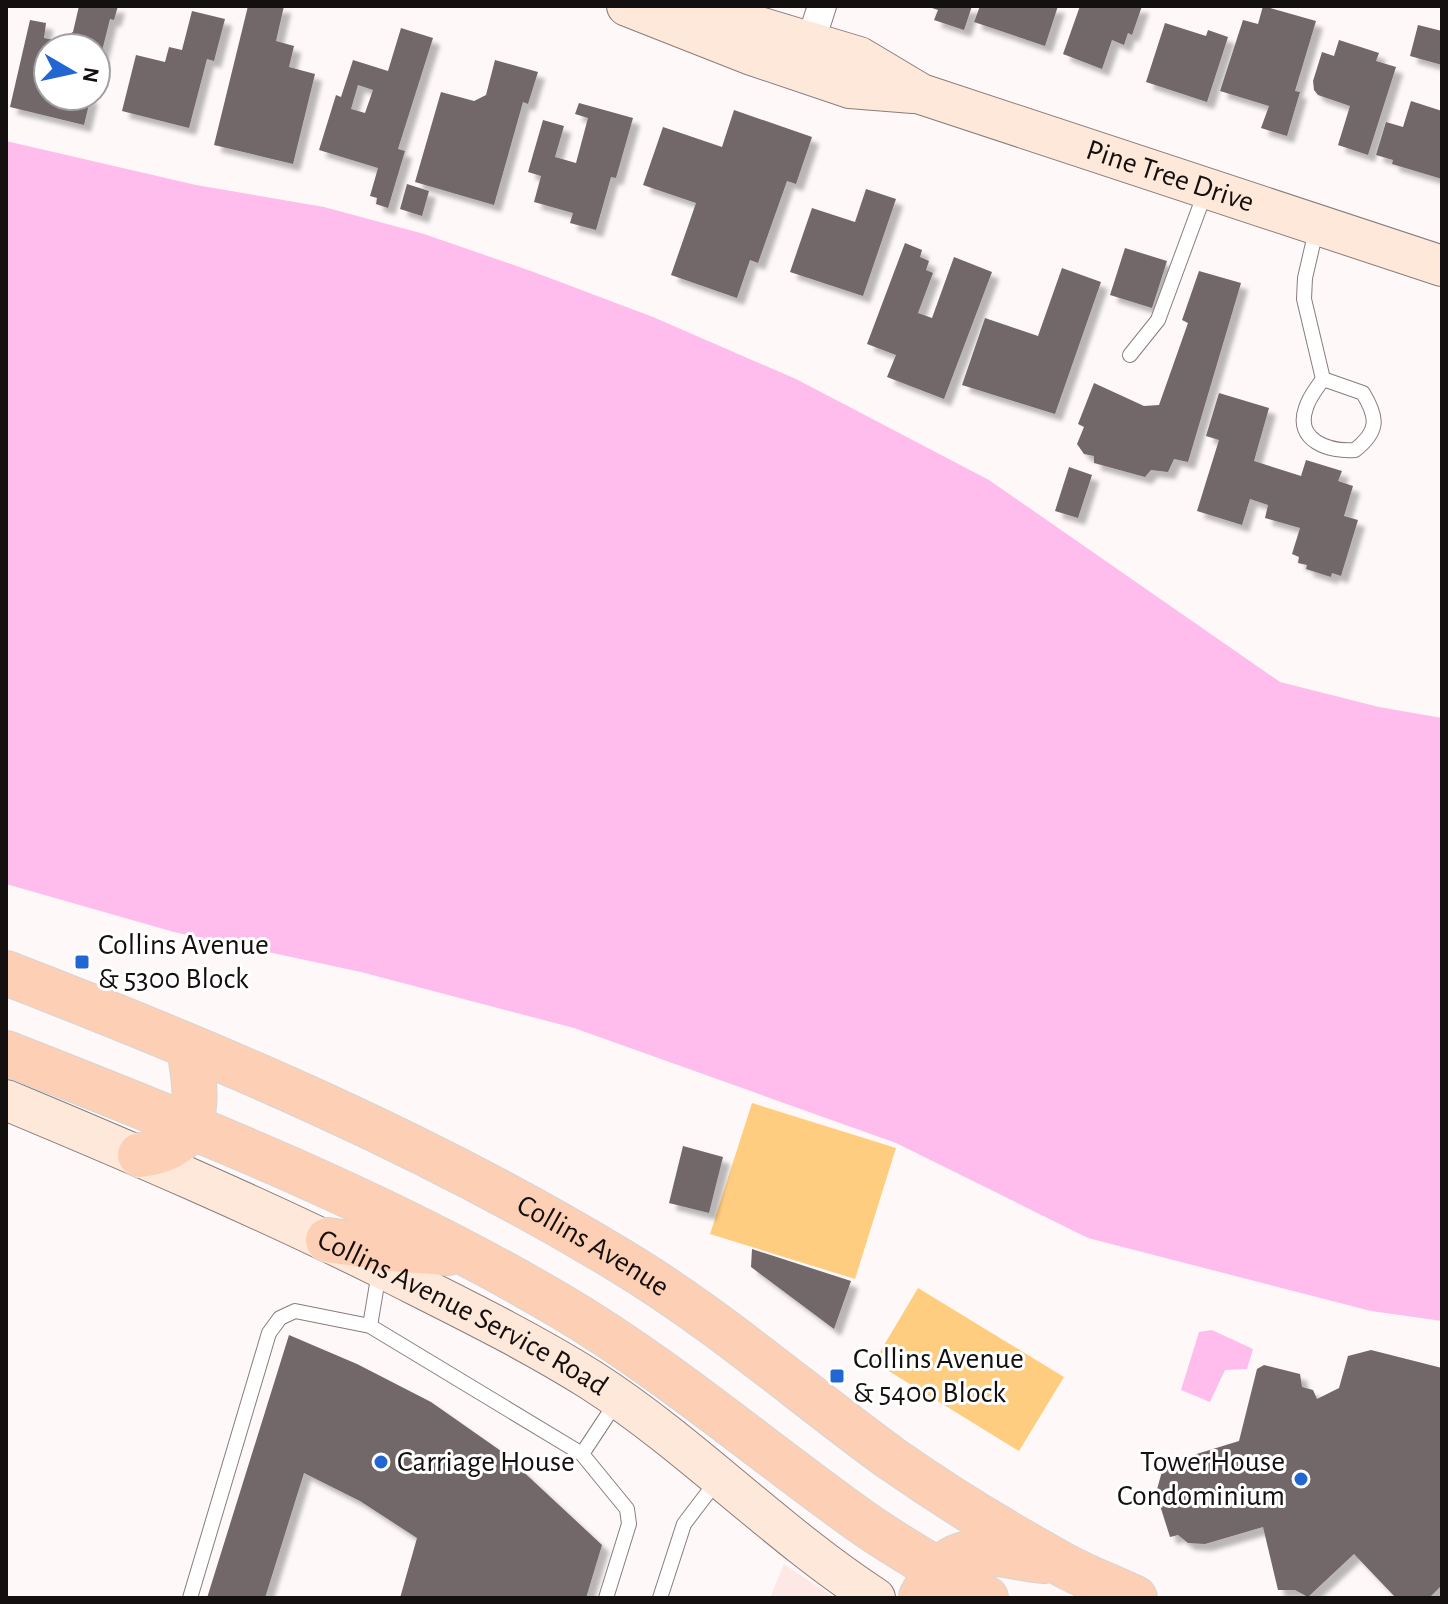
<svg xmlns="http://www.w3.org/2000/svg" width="1448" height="1604" viewBox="0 0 1448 1604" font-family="'Alegreya Sans',sans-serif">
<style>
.built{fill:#fee8e5}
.green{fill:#ffcd7f}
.water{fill:#febded}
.building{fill:#72676a;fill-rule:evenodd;filter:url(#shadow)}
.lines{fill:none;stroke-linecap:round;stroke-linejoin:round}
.lane-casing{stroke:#887d7b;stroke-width:16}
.street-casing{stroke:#887d7b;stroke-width:30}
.secondary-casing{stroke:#887d7b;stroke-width:42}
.primary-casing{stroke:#d5d4d4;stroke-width:46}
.lane{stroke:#fff;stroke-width:14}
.street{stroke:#fff;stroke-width:28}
.secondary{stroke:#fee8da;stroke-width:40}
.primary{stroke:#fdd0b5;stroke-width:44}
.poi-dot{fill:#2266d2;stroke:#fff;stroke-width:3}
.labels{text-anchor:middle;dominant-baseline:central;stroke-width:6;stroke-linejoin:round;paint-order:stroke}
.street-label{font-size:30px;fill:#14100f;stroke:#fff}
.poi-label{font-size:30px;fill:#14100f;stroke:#fff;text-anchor:start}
</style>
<defs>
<filter id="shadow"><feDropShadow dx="7" dy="7" stdDeviation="2" flood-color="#0004"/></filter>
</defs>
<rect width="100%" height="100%" fill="#fef8f8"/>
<path class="built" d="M784,1564L835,1598H770Z"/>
<path class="green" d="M752,1103L896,1148L855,1279L710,1234Z
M918,1288L1064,1377L1019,1451L874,1362Z"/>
<path class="water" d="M6,141L196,185L324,207L424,234L531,271L653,317L796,379L989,480L1280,682L1379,707L1442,718V1321L1371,1311L1088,1238L896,1143L574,1028L361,972L174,932L6,884Z
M1212,1330L1253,1349L1247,1369L1225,1370L1210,1402L1181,1390L1199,1332Z"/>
<path class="building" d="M79,6H118L114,20L110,19L97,71L96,48H48V96H91L84,125L10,107L30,20L46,23L44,38L63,42L67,35L73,32Z
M248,6H284L276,41L294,46L289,67L315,74L293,164L214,145Z
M926,6H972L964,30L934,20L938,10Z
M980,6H1058L1045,46L974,22Z
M1080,6H1142L1132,35L1128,33L1124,45L1112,40L1102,69L1063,54Z
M1263,6L1316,21L1295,91L1300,92L1287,136L1261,128L1269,106L1220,91L1243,20L1258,24Z
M192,11L225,19L214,61L207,59L189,128L122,111L136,55L165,62L169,47L182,50Z
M1165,23L1206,36L1208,30L1228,37L1207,102L1146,82Z
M1418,25L1442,31V65L1410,56Z
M401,28L433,38L398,149L405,151L388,208L376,204L377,198L370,196L378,168L319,150L336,95L341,97L353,60L388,71ZM358,85L373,90L365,113L351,109Z
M1339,40L1379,53L1376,61L1396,67L1368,155L1338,145L1350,106L1318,95L1314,90L1313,81L1322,52L1334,56Z
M495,60L538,72L528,104L523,102L494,205L415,182L441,92L474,101L486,95Z
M1411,101L1442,111V179L1392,164L1393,160L1376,155L1386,122L1403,127Z
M579,103L633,118L616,178L611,177L596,230L570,223L573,213L534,202L541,176L528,172L543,120L564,126L555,157L576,163L588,118L575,114Z
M734,110L812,137L796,184L787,181L758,263L750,260L737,298L671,275L696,203L643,185L663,127L722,147Z
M407,184L429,191L422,216L400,209Z
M866,189L896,199L863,296L790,272L812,208L855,222Z
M905,243L922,250L920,257L929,261L926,270L933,273L918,313L932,318L954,257L992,272L944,399L887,377L896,355L867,344Z
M1125,248L1167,261L1152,308L1110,295Z
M1062,268L1101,282L1055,414L962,385L985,318L1038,336Z
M1199,271L1241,283L1188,462L1174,459L1168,472L1151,470L1145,477L1094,463V456L1084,454L1077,444L1084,427L1078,424L1094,383L1144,406L1159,405L1188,323L1182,320Z
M1219,393L1269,408L1254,461L1301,476L1306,460L1342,471L1338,481L1353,486L1344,516L1358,520L1341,576L1332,573L1331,577L1306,569L1307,565L1298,563L1299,557L1292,554L1300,528L1265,518L1268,505L1250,499L1242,525L1197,511L1219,440L1206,436Z
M1069,467L1092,475L1078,518L1055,511Z
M683,1146L723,1157L709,1213L669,1203Z
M752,1249L851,1281L834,1329L751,1267Z
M289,1335L357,1364L431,1402L501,1451L602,1545L586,1598H400L417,1538L360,1501L304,1473L265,1598H207Z
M1371,1350L1442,1368V1585L1429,1598H1396L1354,1554L1308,1597L1295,1590H1278L1263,1527L1205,1544L1188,1543L1178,1535L1170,1537L1156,1493L1164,1464L1239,1441L1257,1369L1264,1365L1300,1374L1302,1387L1313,1390L1317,1399L1339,1388L1348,1356Z"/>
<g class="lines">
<g class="lane-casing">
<path id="lane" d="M1317,226L1305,278L1304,299L1323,379C1317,388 1309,397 1306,408C1294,441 1330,452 1355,450C1379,431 1378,418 1363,393L1323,379
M1130,355L1158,320L1206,190
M370,1326L379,1272
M582,1454L617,1401
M190,1598L269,1333L280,1318L295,1311L370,1326L582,1454L627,1509L629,1524L606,1598
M660,1598L684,1524L719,1478"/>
</g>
<g class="street-casing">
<path id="street" d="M811,40L822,6"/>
</g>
<g class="secondary-casing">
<g id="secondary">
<path d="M627,6L749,54L850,88L913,93"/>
<path id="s1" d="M689,6L859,57L921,94L1442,266"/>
<path id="s2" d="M6,1100C133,1153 259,1207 382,1268C453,1304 524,1338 591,1380C692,1445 775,1533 875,1598"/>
</g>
</g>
<g class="primary-casing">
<g id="primary">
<path id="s3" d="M6,973C216,1054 426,1143 619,1260C716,1318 801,1393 892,1459C945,1496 1002,1531 1058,1562C1082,1576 1110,1586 1135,1598"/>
<path d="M6,1053C195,1127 387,1203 562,1307C668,1370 762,1451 862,1522C902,1550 945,1574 986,1598"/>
<path d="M140,1155C206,1147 197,1098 189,1047"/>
<path d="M328,1240L390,1249L448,1253"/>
<path d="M921,1597C953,1534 984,1554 1043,1561"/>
</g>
</g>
<use href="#lane" class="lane"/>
<use href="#street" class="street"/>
<use href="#secondary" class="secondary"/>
<use href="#primary" class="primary"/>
</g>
<g class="poi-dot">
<rect x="74" y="954" width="16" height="16" rx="4"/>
<rect x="829" y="1368" width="16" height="16" rx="4"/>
<circle cx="381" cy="1462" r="8"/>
<circle cx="1301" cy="1479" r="8"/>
</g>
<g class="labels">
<g class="street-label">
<text stroke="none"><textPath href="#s1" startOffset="512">Pine Tree Drive</textPath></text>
<text stroke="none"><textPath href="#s3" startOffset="648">Collins Avenue</textPath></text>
<text stroke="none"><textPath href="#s2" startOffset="504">Collins Avenue Service Road</textPath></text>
</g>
<g class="poi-label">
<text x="98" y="945">Collins Avenue<tspan x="98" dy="34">&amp; 5300 Block</tspan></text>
<text x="853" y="1359">Collins Avenue<tspan x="853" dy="34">&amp; 5400 Block</tspan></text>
<text x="397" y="1462">Carriage House</text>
<text x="1285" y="1462" text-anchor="end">TowerHouse<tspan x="1285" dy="34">Condominium</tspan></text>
</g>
</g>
<rect width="1448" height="1604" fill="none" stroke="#14100f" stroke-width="16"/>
<g transform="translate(72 72) rotate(99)"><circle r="38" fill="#ffffff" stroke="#a19f9f" stroke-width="2"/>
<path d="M0-6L14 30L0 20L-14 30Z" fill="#2266d2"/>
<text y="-12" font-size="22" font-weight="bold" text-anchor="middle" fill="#14100f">N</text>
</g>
</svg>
